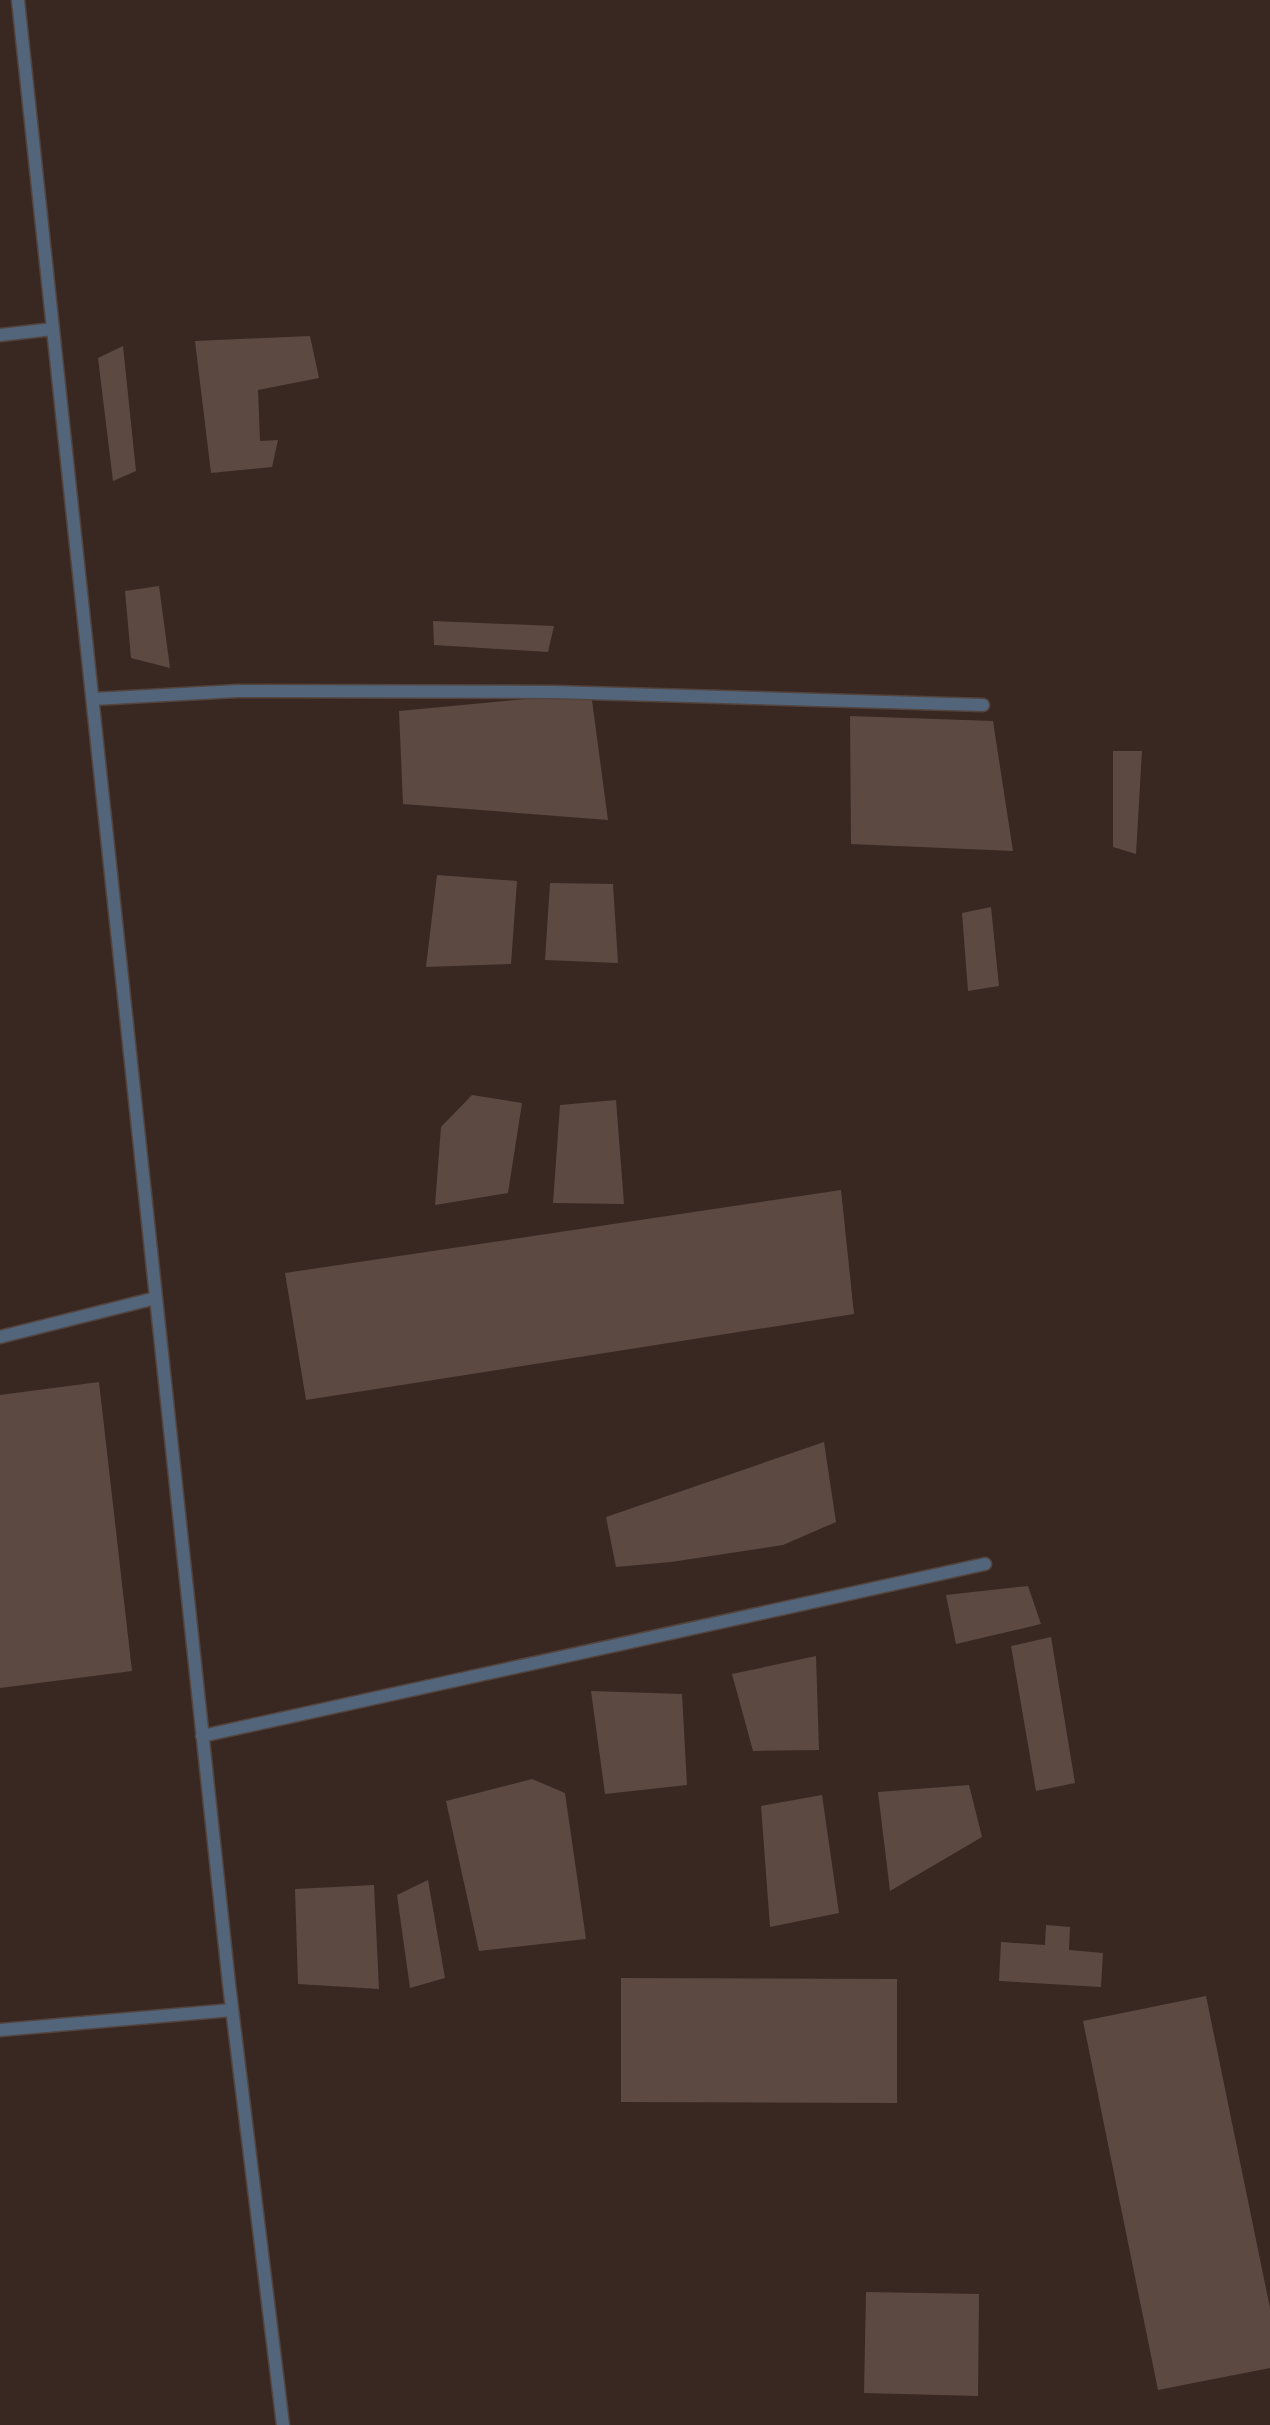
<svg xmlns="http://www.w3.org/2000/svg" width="1270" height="2425" viewBox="0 0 1270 2425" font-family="'Zilla Slab',serif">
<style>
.building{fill:#5b4942}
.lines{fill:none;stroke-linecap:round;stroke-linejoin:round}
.minor-casing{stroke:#54443e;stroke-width:15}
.minor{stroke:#52657b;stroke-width:12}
</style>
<rect width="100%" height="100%" fill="#392822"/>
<path class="building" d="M310,336L319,378L258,390L260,441L278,440L272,467L211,473L195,341Z
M123,346L136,471L113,481L98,358Z
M159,586L170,668L131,658L125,591Z
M433,621L554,626L548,652L434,645Z
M591,693L608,820L403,804L399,711Z
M850,716L993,721L1013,851L851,844Z
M1113,751H1142L1136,854L1113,847Z
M437,875L517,881L511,964L426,967Z
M550,883L613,884L618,963L545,960Z
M991,907L999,986L968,991L962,913Z
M472,1095L522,1103L508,1193L435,1205L441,1127Z
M616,1100L624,1204L553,1203L560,1105Z
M841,1190L854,1314L306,1400L285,1273Z
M99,1382L132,1671L0,1688V1395Z
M824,1442L836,1522L783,1545L671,1562L616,1567L606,1517Z
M1028,1586L1041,1624L956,1644L946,1595Z
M1051,1637L1075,1783L1036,1791L1011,1646Z
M816,1656L819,1750L753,1751L732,1674Z
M591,1691L682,1694L687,1785L605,1794Z
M532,1779L565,1793L586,1939L479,1951L446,1801Z
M969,1785L982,1837L890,1891L878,1792Z
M822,1795L839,1913L770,1927L761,1806Z
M428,1880L445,1978L410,1988L397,1895Z
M374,1885L379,1989L298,1984L295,1889Z
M1046,1925L1070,1927L1069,1950L1103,1953L1101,1987L999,1981L1001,1942L1045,1945Z
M621,1978L897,1979V2103L621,2102Z
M1206,1996L1270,2308V2368L1158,2390L1083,2021Z
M866,2292L979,2294L978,2396L864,2393Z"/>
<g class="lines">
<g class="minor-casing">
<path id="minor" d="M18,0L229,1984L283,2425
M0,335L53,329
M93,699L237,691L555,692L983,705
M0,1337L156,1298
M202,1736L985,1564
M0,2030L232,2010"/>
</g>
<use href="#minor" class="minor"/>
</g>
</svg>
